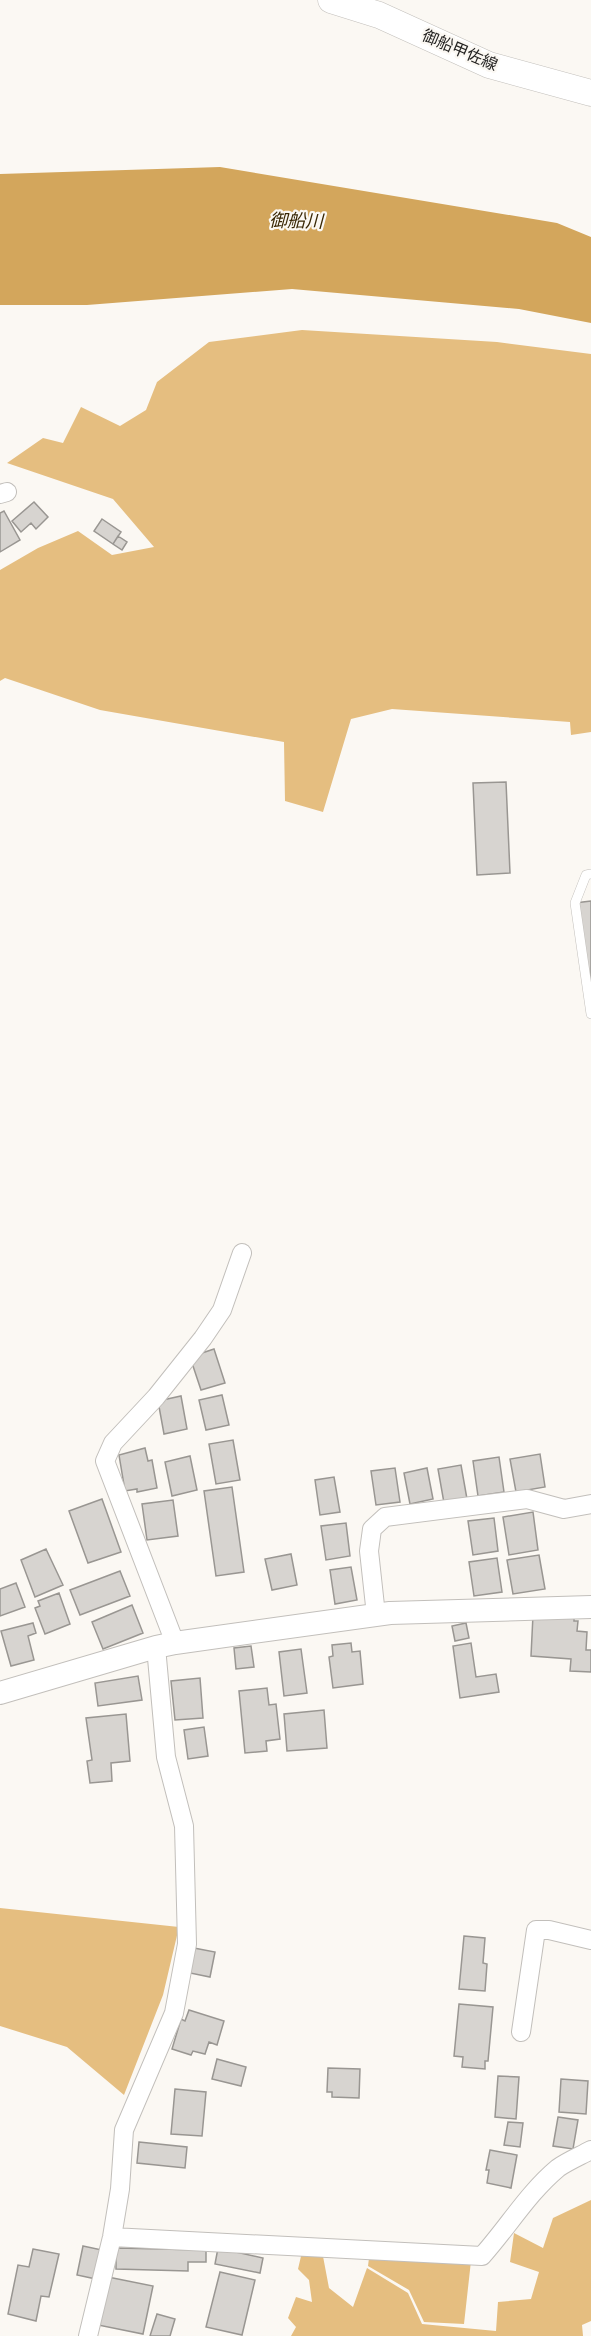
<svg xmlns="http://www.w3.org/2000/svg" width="591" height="2336" viewBox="0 0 591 2336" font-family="Figtree,'Noto Sans JP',sans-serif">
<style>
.green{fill:#e5be80}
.water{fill:#d3a65c}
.building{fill:#d7d4d0;stroke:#999692;stroke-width:1.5}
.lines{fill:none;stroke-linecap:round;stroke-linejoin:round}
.service-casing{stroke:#c2bfbb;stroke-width:10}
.minor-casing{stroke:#c2bfbb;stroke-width:20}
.tertiary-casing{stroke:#c2bfbb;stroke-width:24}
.secondary-casing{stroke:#c2bfbb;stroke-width:27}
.service{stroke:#fff;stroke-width:9}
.minor{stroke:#fff;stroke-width:18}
.tertiary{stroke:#fff;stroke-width:22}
.secondary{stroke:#fff;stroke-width:26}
.labels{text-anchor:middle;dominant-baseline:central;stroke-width:4.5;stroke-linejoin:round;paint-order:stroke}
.street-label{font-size:16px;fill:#242322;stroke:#fbf8f3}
.water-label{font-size:18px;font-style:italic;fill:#392705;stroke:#fbf8f3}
</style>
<rect width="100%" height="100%" fill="#fbf8f3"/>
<path class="green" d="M302,330L497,342L591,354V732L571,735L570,722L392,709L351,719L323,812L285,801L284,742L100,710L5,678L0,681V570L38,548L78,531L112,555L154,547L113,499L7,463L43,438L63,443L81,407L120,426L146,410L157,382L209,342Z
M0,1908L179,1927L163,1995L124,2095L67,2047L0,2026Z
M591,2200V2321L582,2325L583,2336H291L296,2327L288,2318L296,2297L312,2302L309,2280L298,2269L302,2252L322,2251L329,2288L353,2307L367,2268L408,2293L422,2324L496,2331L498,2302L531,2299L539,2272L510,2262L514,2233L543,2248L553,2218Z
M369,2258L471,2261L464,2324L424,2322L409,2290L368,2266Z"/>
<path class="water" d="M220,167L557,223L591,237V323L519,309L292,289L87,305H0V174Z"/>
<path class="building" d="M34,502L48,517L36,529L31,523L21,532L12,521Z
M4,511L20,540L0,552V513Z
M102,519L121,532L113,544L94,531Z
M118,536L127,542L122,550L113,544Z
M506,782L510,873L477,875L473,783Z
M591,901V1014L575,903Z
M214,1349L225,1383L201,1390L190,1357Z
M222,1395L229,1425L206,1430L199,1400Z
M181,1396L187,1429L164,1434L158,1401Z
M233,1440L240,1480L216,1484L209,1444Z
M145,1448L148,1461L152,1460L157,1488L137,1492V1489L125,1491L119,1455Z
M540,1454L545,1487L516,1492L510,1459Z
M190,1456L197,1490L172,1496L165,1462Z
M499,1457L504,1492L478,1496L473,1461Z
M461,1465L467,1499L444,1503L438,1469Z
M395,1468L400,1502L376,1505L371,1471Z
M427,1468L433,1499L410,1504L404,1473Z
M334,1477L340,1512L320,1515L315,1480Z
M232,1487L244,1572L216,1576L204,1491Z
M102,1499L121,1552L88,1563L69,1511Z
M173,1500L178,1536L147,1540L142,1504Z
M533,1512L538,1550L509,1555L503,1517Z
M494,1518L498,1551L473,1555L468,1521Z
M346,1523L350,1556L326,1560L321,1526Z
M46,1549L63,1585L35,1597L21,1560Z
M291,1554L297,1585L272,1590L265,1559Z
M539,1555L545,1589L513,1594L507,1560Z
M497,1558L502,1592L474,1596L469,1562Z
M351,1567L357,1600L335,1604L330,1570Z
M120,1571L130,1596L80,1615L70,1590Z
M16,1583L25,1607L0,1616V1589Z
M59,1593L70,1624L45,1634L35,1608L40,1606L38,1601Z
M132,1605L143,1633L103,1649L92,1622Z
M533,1615L574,1618V1621H578L577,1631L587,1632L586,1650H591V1672L570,1671L571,1659L531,1656Z
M33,1623L36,1633L28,1636L34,1660L11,1666L1,1631Z
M466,1623L469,1638L455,1641L452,1626Z
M351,1643L352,1652L360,1651L363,1684L333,1688L329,1657L333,1656L332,1645Z
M471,1643L476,1677L496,1674L499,1692L460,1698L453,1646Z
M251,1646L254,1667L236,1669L234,1648Z
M301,1649L307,1693L284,1696L279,1652Z
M138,1676L142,1700L98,1706L95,1683Z
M200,1678L203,1718L175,1720L171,1681Z
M267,1688L269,1705L276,1704L280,1739L266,1741L267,1751L245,1753L239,1691Z
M324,1710L327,1748L287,1751L284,1714Z
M126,1714L130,1761L111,1763L112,1781L90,1783L87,1761L92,1760L86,1718Z
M204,1727L208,1756L188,1759L184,1730Z
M464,1936L485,1938L483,1963L487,1964L485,1991L459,1989Z
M194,1948L215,1952L210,1977L190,1973Z
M459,2004L493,2007L488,2061H485V2069L462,2067L463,2057L454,2056Z
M189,2010L224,2021L217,2045L209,2042L205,2054L193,2051L191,2055L172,2049L181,2019L185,2021Z
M217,2059L246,2067L241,2086L212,2079Z
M328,2068L360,2069L359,2098L332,2097V2092H327Z
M498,2076L519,2077L516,2119L495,2117Z
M561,2079L588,2081L586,2114L559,2112Z
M175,2089L206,2092L202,2136L171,2134Z
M558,2117L578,2120L573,2149L553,2146Z
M508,2122L523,2123L520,2147L504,2145Z
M139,2142L187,2147L185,2168L137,2163Z
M490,2150L517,2155L511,2188L487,2183L489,2170H486Z
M83,2246L102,2250L96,2279L77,2275Z
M116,2248L206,2250V2262H188V2271L116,2269Z
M218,2248L263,2258L260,2273L215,2264Z
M33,2249L59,2254L49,2297L41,2296L36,2321L8,2314L18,2265L29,2267Z
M220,2272L255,2280L242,2335L206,2327Z
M108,2277L153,2286L143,2334L98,2325Z
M157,2314L175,2319L170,2336H150Z"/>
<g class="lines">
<g class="service-casing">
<path id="service" d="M591,874L586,875L575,903L591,1014"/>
</g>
<g class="minor-casing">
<path id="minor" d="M0,494L7,492
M376,1615L369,1551L372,1529L385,1517L527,1499L564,1509L591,1504
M175,1643L105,1461L113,1443L156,1397L203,1338L222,1310L242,1253
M521,2032L536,1930H549L591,1940
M112,2237L482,2256C508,2227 528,2193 558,2168C568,2161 580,2156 591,2150
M88,2336L112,2237L120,2189L124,2130L174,2013L187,1944L184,1826L166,1757L156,1647"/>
</g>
<g class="tertiary-casing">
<path id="tertiary" d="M0,1693L156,1647L175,1643L390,1613L591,1607"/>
</g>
<g class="secondary-casing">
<path id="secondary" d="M331,0L379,15L489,65L591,93"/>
</g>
<use href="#service" class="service"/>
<use href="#minor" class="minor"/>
<use href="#tertiary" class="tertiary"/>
<use href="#secondary" class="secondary"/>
</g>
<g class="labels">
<g class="street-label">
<text transform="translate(460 50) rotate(23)">御船甲佐線</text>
</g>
<g class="water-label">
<text transform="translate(296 221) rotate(1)">御船川</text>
</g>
</g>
</svg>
